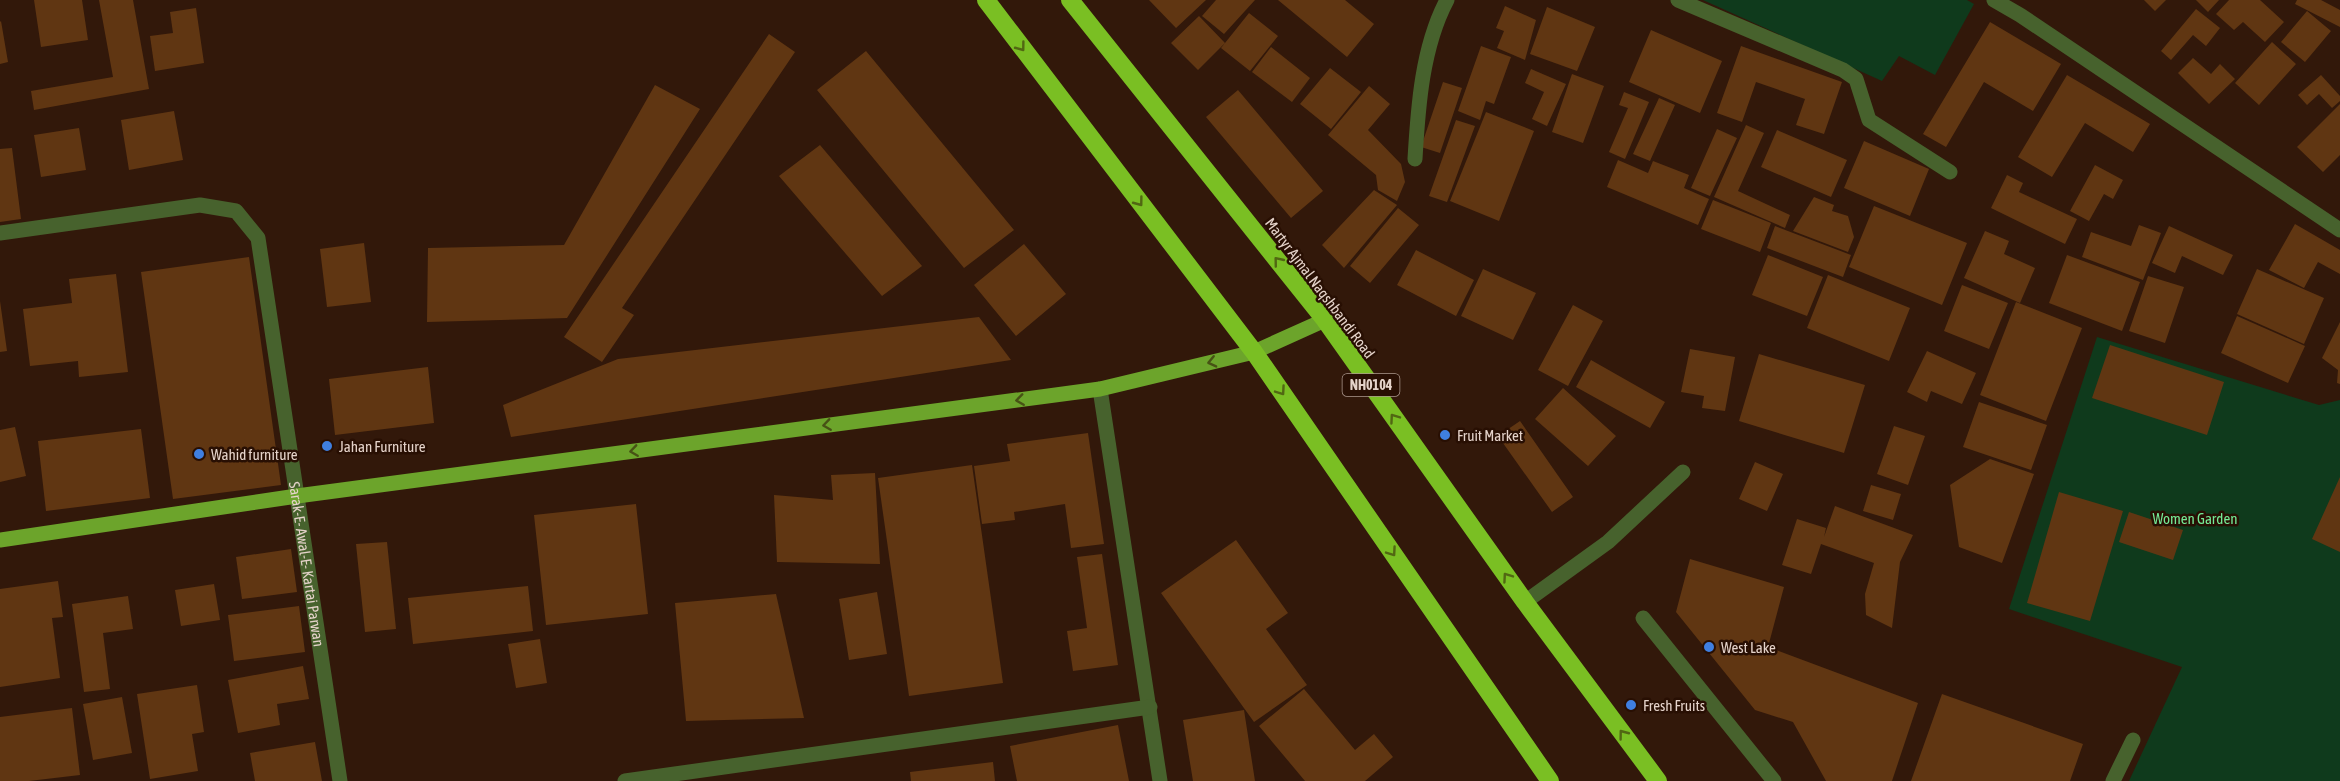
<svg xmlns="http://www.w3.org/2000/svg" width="2340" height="781" viewBox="0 0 2340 781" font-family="'Asap Condensed',sans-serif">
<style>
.green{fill:#0f3a1c}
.building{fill:#603612}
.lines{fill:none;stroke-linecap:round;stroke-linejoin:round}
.minor{stroke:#47622d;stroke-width:15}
.major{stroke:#6ca42b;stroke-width:15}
.highway{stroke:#7abf23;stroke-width:18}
.oneway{stroke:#516713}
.oneway2{stroke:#475215}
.shop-dot{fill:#3f7fe0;stroke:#280f03;stroke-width:2}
.labels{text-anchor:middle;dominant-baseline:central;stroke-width:5;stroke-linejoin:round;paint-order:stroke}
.shield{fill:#280f03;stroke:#ac988e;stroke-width:1.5}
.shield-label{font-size:14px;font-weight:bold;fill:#e5d3ca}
.street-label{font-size:15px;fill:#e5d3ca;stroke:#280f03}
.poi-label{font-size:15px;fill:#e5d3ca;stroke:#280f03;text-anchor:start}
.park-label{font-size:15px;fill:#75ea96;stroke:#280f03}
</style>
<rect width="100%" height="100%" fill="#32180a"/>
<path class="green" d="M1703,0H1967L1974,4L1935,75L1899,56L1882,81Z
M2097,337L2319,405L2340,400V781H2129L2182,667L2009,609Z"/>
<path class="building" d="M34,0H82L88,40L41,47Z
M99,0H133L149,89L34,110L31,91L113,77Z
M1149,0H1206L1176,28Z
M1216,0H1255L1224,34L1202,16Z
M1278,0H1345L1374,24L1347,57Z
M2144,0H2166L2155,11Z
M2196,0H2219L2208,12Z
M2229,0H2260L2284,22L2265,42L2243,22L2234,30L2216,14Z
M2297,0H2321L2340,10V27L2295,4Z
M1505,6L1536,20L1525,60L1497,48L1504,31L1496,28Z
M1547,7L1595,27L1577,71L1530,54Z
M196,8L204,63L155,71L150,36L173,33L170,12Z
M2196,9L2220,28L2206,46L2193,35L2171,60L2161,51Z
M2307,11L2331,31L2305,62L2281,42Z
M1249,13L1278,36L1250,71L1221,48Z
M1199,16L1225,43L1198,70L1171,43Z
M1,21L8,62L0,64V22Z
M1990,22L2061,64L2033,111L1984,82L1946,147L1923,134Z
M1651,30L1722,61L1700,113L1629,82Z
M769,34L795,52L622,308L634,315L602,362L564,337Z
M2272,42L2296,64L2259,105L2235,83Z
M1481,46L1511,57L1494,104L1486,101L1480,120L1458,111Z
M1741,46L1842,82L1824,134L1796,125L1805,99L1756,82L1742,122L1717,113Z
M1271,47L1310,78L1292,102L1252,72Z
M866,51L1014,230L964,268L817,90Z
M2193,58L2211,74L2220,64L2235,79L2209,104L2178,73Z
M1330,68L1361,92L1331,129L1300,104Z
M1531,69L1566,84L1547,126L1532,119L1544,92L1525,83Z
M1572,74L1604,86L1583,143L1552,132Z
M2067,75L2150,124L2133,152L2085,123L2052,177L2018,157Z
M2321,75L2340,96V101L2332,108L2319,94L2307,105L2298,95Z
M1443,82L1462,88L1440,153L1421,147Z
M655,85L700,109L567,318L427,322L428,248L564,245Z
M1369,86L1390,104L1368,130L1401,164L1405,182L1397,201L1378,190L1376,175L1328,135Z
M1238,90L1323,191L1291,218L1206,117Z
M1624,92L1649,102L1625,159L1609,152L1628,108L1619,105Z
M1659,98L1675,105L1650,161L1633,154Z
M2340,104V155L2323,172L2297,147Z
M174,111L183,160L129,170L121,120Z
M1486,112L1534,131L1499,221L1450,201Z
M1456,120L1475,126L1447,202L1429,196Z
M1746,125L1764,133L1738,191L1790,215L1785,228L1714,197Z
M79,128L86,170L41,177L34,135Z
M1717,129L1737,138L1710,196L1691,188Z
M1777,130L1847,160L1831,197L1761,167Z
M1864,141L1929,169L1910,216L1844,188Z
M820,145L922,266L882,296L779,176Z
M12,148L21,219L0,222V149Z
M1618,160L1648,173L1653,161L1689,175L1684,188L1709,199L1698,225L1607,187Z
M2095,165L2123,180L2113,199L2104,194L2089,221L2070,211Z
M2007,175L2023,183L2019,192L2077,219L2065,244L1991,208Z
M1374,190L1397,205L1344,268L1322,245Z
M1814,197L1834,205L1832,211L1848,216L1854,237L1848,252L1793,231Z
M1713,200L1771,223L1760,252L1701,229Z
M1874,206L1967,243L1942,305L1849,267Z
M1398,208L1419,225L1370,283L1350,266Z
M2295,224L2340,250V274L2318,262L2304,288L2269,270Z
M2139,225L2161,233L2143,280L2082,257L2091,232L2131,246Z
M1775,226L1851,255L1843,277L1767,248Z
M2169,226L2233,255L2223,275L2182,256L2175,273L2152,263Z
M1985,231L2009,241L2004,254L2035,268L2020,303L1964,278Z
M364,243L371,302L327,307L320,249Z
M1024,244L1066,294L1016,336L974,285Z
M1416,250L1474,280L1456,316L1397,285Z
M1768,255L1823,277L1807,316L1752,295Z
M2067,255L2140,282L2122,331L2049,303Z
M249,257L281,485L173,499L141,272Z
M1483,269L1536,293L1513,340L1461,316Z
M2257,269L2324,298L2304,344L2237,314Z
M116,274L128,372L79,377L78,361L30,366L23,309L72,303L69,279Z
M1828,275L1910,308L1889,361L1807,328Z
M2148,276L2184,287L2165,343L2129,331Z
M1962,285L2008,303L1989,349L1944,331Z
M0,301L7,351L0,352Z
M2016,302L2082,328L2046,421L1980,395Z
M1573,305L1603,321L1568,386L1538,370Z
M2237,316L2305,346L2288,383L2221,353Z
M979,317L1011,360L511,437L503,405L618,359Z
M2340,322V384L2337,383L2338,370L2322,358Z
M2110,345L2224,382L2207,435L2092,398Z
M1690,349L1735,357L1725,411L1702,408L1704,396L1681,392Z
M1927,351L1976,373L1962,404L1931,391L1927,402L1907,392Z
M1759,354L1865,385L1844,453L1739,421Z
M1591,360L1665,402L1650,428L1576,387Z
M428,367L434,423L335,435L329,379Z
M1563,388L1616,436L1588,466L1535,419Z
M1979,402L2047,425L2031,470L1963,447Z
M1520,421L1573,497L1552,512L1498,436Z
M1894,426L1925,436L1908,485L1877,474Z
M15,427L26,476L0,482V430Z
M141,429L150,498L46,511L38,441Z
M1088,433L1104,544L1071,548L1065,504L1014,512L1015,520L982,524L974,466L1010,461L1007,444Z
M1990,459L2034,474L2002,563L1959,547L1950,485Z
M1755,462L1783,474L1767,511L1739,499Z
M972,465L1003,683L909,696L878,478Z
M875,473L880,564L777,562L774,495L833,500L831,475Z
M2340,477V552L2312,539Z
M1871,485L1901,494L1893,520L1863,511Z
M2059,492L2123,511L2090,621L2027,603Z
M636,504L648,614L546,625L534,515Z
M1835,506L1913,535L1900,562L1892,628L1866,615L1865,594L1874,563L1821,544L1811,574L1782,565L1797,519L1826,528L1824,537Z
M2129,512L2183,530L2173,560L2119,542Z
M1236,540L1288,613L1266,629L1307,685L1254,722L1161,593Z
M387,542L396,629L365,632L356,544Z
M291,549L297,592L242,599L236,557Z
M1102,554L1118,665L1073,671L1067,631L1087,628L1077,557Z
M1690,559L1784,587L1768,647L1918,703L1892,781H1826L1793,722L1755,710L1676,612Z
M58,581L63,617L52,618L60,678L0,687V589Z
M214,584L220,620L181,626L175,590Z
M528,586L533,631L413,644L408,598Z
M877,592L887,654L849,660L839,599Z
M776,594L804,718L686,721L675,603Z
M128,596L133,629L103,633L110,689L84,692L72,604Z
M299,606L305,652L234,661L228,615Z
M540,639L547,683L516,688L508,644Z
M303,666L309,699L277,704L280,725L238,733L228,680Z
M197,685L204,732L192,734L198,771L150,779L137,694Z
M1304,689L1355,750L1374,734L1393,757L1365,781H1305L1259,726Z
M1942,694L2083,744L2070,781H1911Z
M122,697L132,753L93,760L83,704Z
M72,708L80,775L29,781H0V717Z
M1244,710L1255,781H1193L1183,720Z
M1118,725L1129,781H1017L1010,746Z
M315,742L322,781H255L250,753Z
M993,762L995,781H911L910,772Z"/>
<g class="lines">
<g class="minor">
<path d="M1678,0L1843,70L1856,79L1869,120L1950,172"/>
<path d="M1994,0L2020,15L2340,230"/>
<path d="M1415,159C1418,107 1422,47 1447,0"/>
<path id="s1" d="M0,233L200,205L236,211L258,238L340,781"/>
<path d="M1100,389L1160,781"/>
<path d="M1525,602L1608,542L1683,472"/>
<path d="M1643,618L1774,781"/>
<path d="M625,781L1150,707"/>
<path d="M2113,781L2133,740"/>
</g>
<path class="major" d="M0,540L297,496L1100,389L1254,352L1325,320"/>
<path class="highway" d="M986,0L1254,352L1550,781
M1070,0L1325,320L1525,602L1658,781"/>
</g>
<defs><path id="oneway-chevron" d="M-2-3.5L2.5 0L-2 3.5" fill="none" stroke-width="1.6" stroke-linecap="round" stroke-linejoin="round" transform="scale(1.5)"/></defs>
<g class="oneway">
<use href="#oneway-chevron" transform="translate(1021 47) rotate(53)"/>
<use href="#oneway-chevron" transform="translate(1139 202) rotate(53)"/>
<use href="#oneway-chevron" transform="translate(1278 261) rotate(-129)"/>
<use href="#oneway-chevron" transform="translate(1281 391) rotate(55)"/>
<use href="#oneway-chevron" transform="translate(1394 418) rotate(-125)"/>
<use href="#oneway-chevron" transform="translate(1392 552) rotate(55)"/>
<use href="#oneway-chevron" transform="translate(1507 577) rotate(-125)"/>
<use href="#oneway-chevron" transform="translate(1623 734) rotate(-127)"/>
</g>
<g class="oneway2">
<use href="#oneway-chevron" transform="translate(1212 362) rotate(167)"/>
<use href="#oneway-chevron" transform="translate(1020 400) rotate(172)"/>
<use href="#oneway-chevron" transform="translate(827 425) rotate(172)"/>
<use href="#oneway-chevron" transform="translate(634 451) rotate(172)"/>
</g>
<g class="shop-dot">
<circle cx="1445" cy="435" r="6"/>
<circle cx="327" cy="446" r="6"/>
<circle cx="199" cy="454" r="6"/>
<circle cx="1709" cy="647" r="6"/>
<circle cx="1631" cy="705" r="6"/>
</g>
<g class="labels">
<rect class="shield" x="1342.5" y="374" width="57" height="22" rx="4.5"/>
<g class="shield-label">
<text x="1371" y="385">NH0104</text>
</g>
<g class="street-label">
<text transform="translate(1320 288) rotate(53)">Martyr Ajmal Naqshbandi Road</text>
<text stroke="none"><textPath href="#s1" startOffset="603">Sarak-E- Awal-E- Kartai Parwan</textPath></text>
</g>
<g class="poi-label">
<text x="1457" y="435">Fruit Market</text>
<text x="339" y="446">Jahan Furniture</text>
<text x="211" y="454">Wahid furniture</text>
<text x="1721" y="647">West Lake</text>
<text x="1643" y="705">Fresh Fruits</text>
</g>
<g class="park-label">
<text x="2195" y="518">Women Garden</text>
</g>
</g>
</svg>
